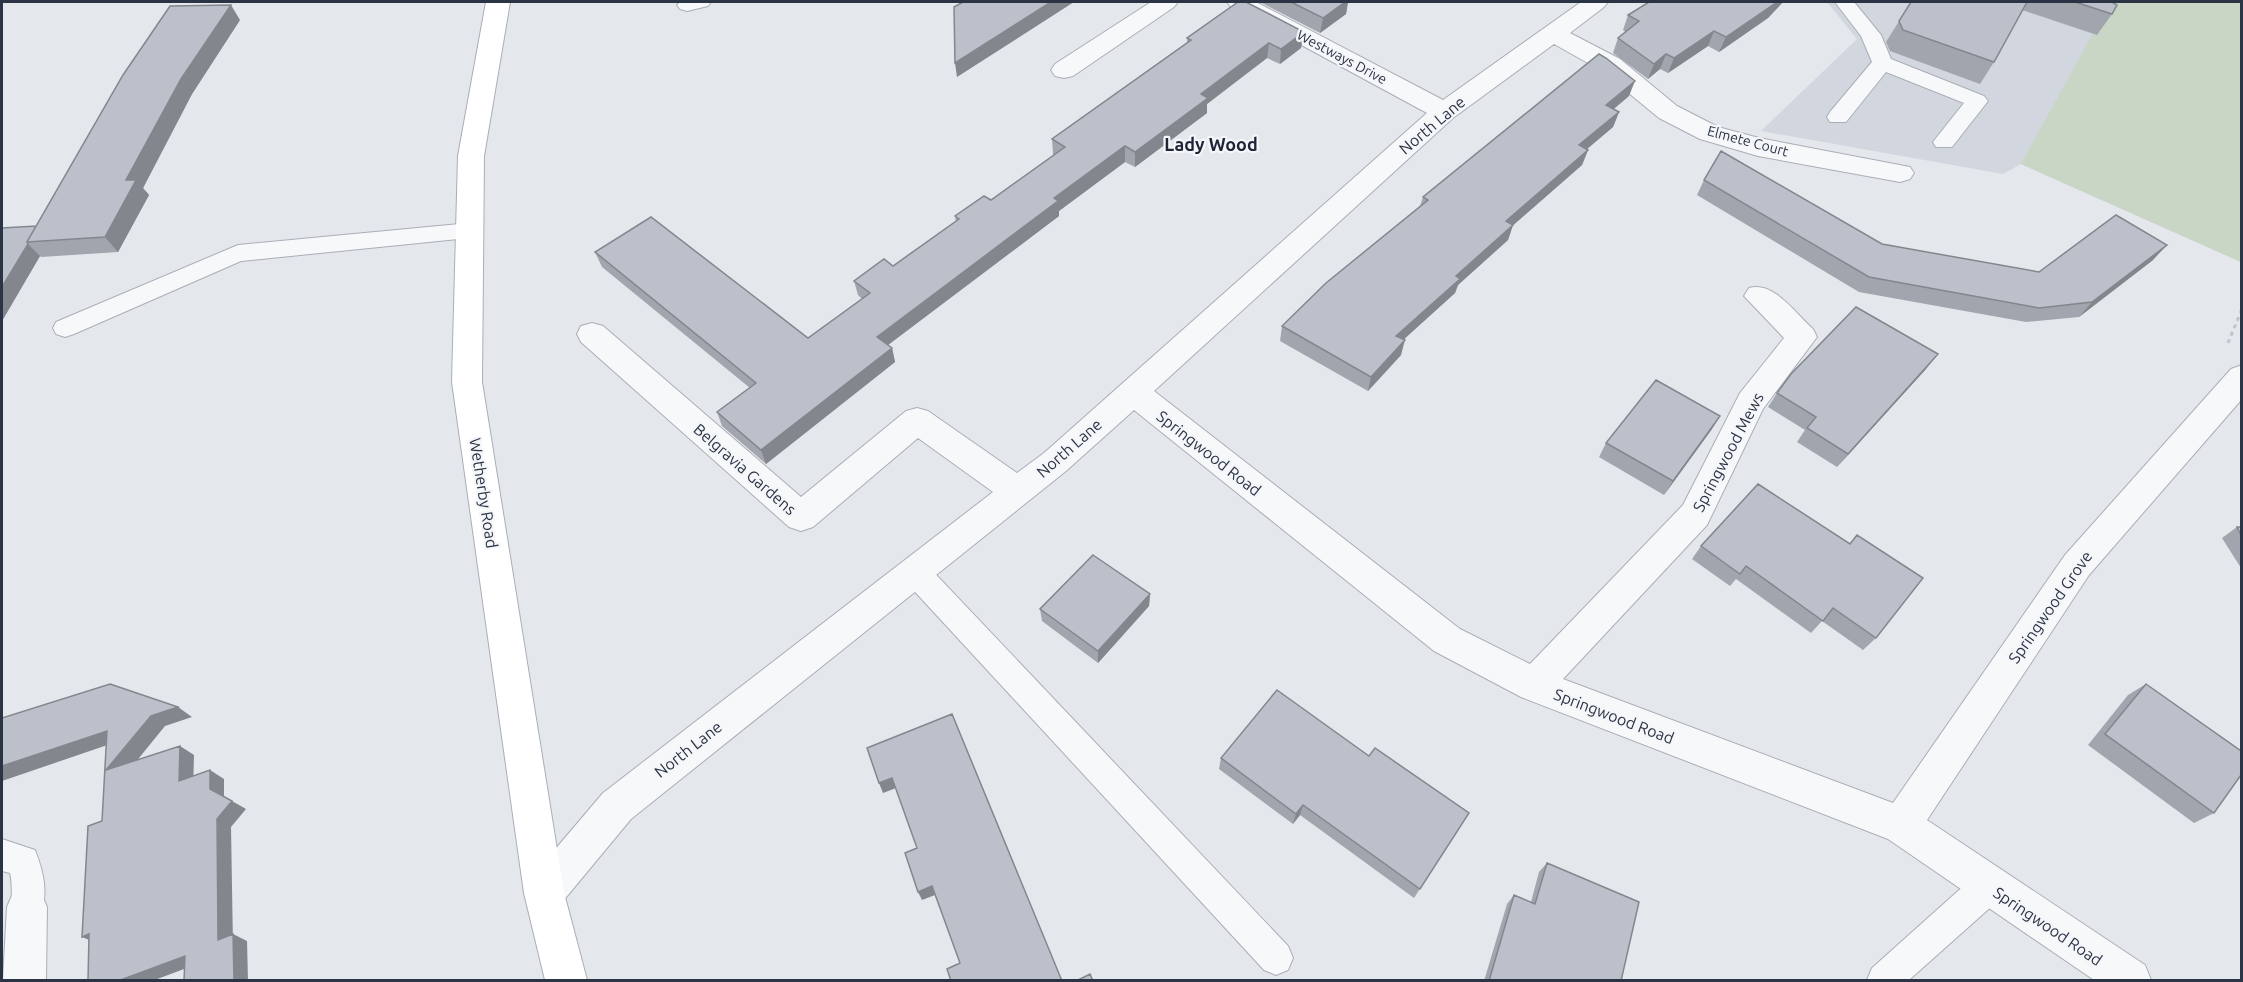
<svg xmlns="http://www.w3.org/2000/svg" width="2243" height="982" viewBox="0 0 2243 982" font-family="Ubuntu,sans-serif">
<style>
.built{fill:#d2d6de}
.green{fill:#c9d6c5}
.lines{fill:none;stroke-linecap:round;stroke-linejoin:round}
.lane-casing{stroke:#a9aeb7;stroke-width:2}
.street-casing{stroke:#a9aeb7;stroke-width:2}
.secondary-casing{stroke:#a9aeb7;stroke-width:2}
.path{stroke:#c2c5cb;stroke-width:3;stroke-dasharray:4 4;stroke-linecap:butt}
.lane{fill:#f7f8fa;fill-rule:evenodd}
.street{fill:#f7f8fa;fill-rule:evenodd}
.secondary{fill:#fff;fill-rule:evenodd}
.wall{fill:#a1a5ae}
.shaded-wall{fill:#83868d}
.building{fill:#bbc0ca;stroke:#83868d;stroke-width:1.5}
.labels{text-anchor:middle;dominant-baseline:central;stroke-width:4.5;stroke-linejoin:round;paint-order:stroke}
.far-street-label{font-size:14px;fill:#2b3445;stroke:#f4f6f9}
.street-label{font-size:16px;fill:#2b3445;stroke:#f4f6f9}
.neighbourhood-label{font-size:18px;font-weight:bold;fill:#1d2536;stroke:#f4f6f9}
</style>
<rect width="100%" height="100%" fill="#e4e7ec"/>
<path class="built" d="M1827,2H2241V262L2021,164L2003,174L1761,131L1857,39Z"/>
<path class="green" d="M2110,2H2241V262L2021,164Z"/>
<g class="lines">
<g class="lane-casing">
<path id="lane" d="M680,2H711L708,6L687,11L680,9L677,5Z
M1835,2H1854L1881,35L1891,59L1984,96L1988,101L1952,147H1936L1933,142L1964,103L1886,72L1846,122H1830L1827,117L1830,112L1872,62L1861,36Z
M470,223L478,225L482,231L478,237L241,261L74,334L65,337L56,334L53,328L56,322L238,245Z
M915,560L925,563L1288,946L1293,958L1288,970L1276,975L1264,970L905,581L901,572L905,563Z
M2,839L35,850C44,873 49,895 39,919L27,924L15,919C9,903 14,889 10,873L2,871Z
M1989,870L2001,874L2005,886L2001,898L1909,980H1867L1872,968L1977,874Z"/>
</g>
<g class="street-casing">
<path id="street" d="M1151,2H1178L1174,7L1073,76L1064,78L1055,76L1051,70L1055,64Z
M1227,2H1256L1443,100L1581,2H1608L1604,7L1570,33L1620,59L1677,106L1718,127L1759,138L1910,167L1914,173L1910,179L1900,182L1758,156L1700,139L1659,118L1602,71L1554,44L1453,118L1154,391L1460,629L1530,664L1683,505L1740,393L1784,338L1744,296L1749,288C1774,281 1795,313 1813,329L1817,337L1763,409L1707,525L1563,679L1893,803L2065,555L2231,369L2242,365V399L2089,575L1927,820L2145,965L2151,980H2094L1888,839L1521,697L1434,651L1134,410L1066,471L631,819L558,907L544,913L530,907L524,893L530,879L603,793L993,492L918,438L813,527L801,531L789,527L581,342L577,334L581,326L592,323L603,326L801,497L906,411L917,408L928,411L1017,473L1044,453L1427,113L1231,7Z
M27,887L41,893L47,907L46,980H3L7,907L13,893Z"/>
</g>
<g class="secondary-casing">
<path id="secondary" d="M486,2H510L484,156L482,382L564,893L587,980H545L524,893L452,382L458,156Z"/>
</g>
<path class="path" d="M2228,343L2242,309"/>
<use href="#lane" class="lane"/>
<use href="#street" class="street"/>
<use href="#secondary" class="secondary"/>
</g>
<path class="wall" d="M1260,2H1348L1346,14L1320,33Z
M1649,2H1783L1768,18L1719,52L1708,46L1668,73L1660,69L1648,79L1613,53L1618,38L1626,32L1623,30L1628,15Z
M1911,2H2112V14L2097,35L2022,10L1994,62L1980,84L1890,51L1886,42Z
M240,20L192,94L143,188L149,195L118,252L41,257L40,256L2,321V228L36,226Z
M1304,32L1301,48L1280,64L1267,58L1207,104V113L1135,167L1125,162L1059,211V216L888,345L892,348L895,362L766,464L722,426L717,412L750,388L602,267L595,252L808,338L862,299L858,295L854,281L893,266L956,222L955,216L991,200L1054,155L1053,154L1052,139L1187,43V38Z
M1629,96L1614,109L1619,112L1613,127L1587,149L1588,150L1582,165L1513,225L1508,240L1458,285L1455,293L1403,340L1401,355L1368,391L1280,341L1282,326L1420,206L1423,197Z
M1704,180L1882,244L2039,272L2153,260L2079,317L2026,322L1859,292L1697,195Z
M1926,369L1837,467L1797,442L1805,430L1768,407L1777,393Z
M1712,429L1664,495L1599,457L1606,443Z
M2237,527H2241V568L2222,538Z
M1857,535L1876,638L1863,650L1822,621L1811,633L1736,579L1730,586L1692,559L1701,546L1850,544Z
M1150,594L1149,606L1098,663L1042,621L1040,609Z
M2146,684L2214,813L2194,823L2088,745L2128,695Z
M1369,756L1469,813L1414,898L1300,815L1293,824L1219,769L1221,758Z
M1547,863L1621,981H1484L1507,904L1514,895L1531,902L1539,872Z"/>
<path class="shaded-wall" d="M1051,2H1074L957,77L955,63Z
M1345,2H1348L1346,14L1320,33L1323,18Z
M1777,2H1783L1768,18L1719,52L1726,37Z
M231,5L240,20L192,94L143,188L149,195L118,252L105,237L126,180L181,79Z
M1714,31L1708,46L1668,73L1674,58Z
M1304,32L1301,48L1280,64L1281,49Z
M1269,43L1267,58L1207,104V113L1135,167V152L1201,94Z
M1666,54L1660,69L1648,79L1654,64Z
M1635,81L1629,96L1600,120L1606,105Z
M1619,112L1613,127L1574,160L1579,145Z
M1125,146V162L1059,211V216L880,351L877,337L1054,198Z
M1588,150L1582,165L1501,236L1506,221Z
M1513,225L1508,240L1458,285L1455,293L1392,350L1396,336L1456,276Z
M28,244L40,256L2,321V287Z
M2167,245L2153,260L2079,317L2092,302Z
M1405,340L1401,355L1368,391L1371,377Z
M892,348L895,362L766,464L761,450Z
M1938,354L1926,369L1837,467L1848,454Z
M1720,416L1712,429L1664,495L1673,481Z
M1150,594L1149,606L1098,663V651Z
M178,707L192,717L165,726L122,779L106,770L151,716Z
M107,731L122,740L2,781V766Z
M180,746L194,755L193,790L179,781Z
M210,770L224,779V798L210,789Z
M892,778L896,788L883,793L879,783Z
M232,801L246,809L231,827L233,947L218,940L217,819Z
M1303,805L1300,815L1293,824L1296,814Z
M932,886L935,895L922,900L918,892Z
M89,934L99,944L82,937Z
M233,934L247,941L248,981H234Z
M185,956L200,963L152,981H118Z"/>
<path class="building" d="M963,2H1051L955,63L954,7Z
M1238,2H1246L1304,32L1281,49L1269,43L1201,94L1208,98L1135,152L1125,146L1054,198L1058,201L877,337L892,348L761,450L717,412L756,383L595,252L651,217L808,338L870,293L854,281L884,259L893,266L959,219L955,216L984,196L991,200L1065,147L1052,139L1191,40L1187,38Z
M1291,2H1345L1323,18Z
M1649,2H1777L1726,37L1714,31L1674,58L1666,54L1654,64L1618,38L1639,21L1628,15Z
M1911,2H2027L1994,62L1903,30L1899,21Z
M2075,2H2112L2117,5L2112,14Z
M231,5L181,79L126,180H136L105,237L27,242L123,75L170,6Z
M1599,54L1606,58L1635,81L1606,105L1619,112L1579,145L1588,150L1506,221L1513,225L1456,276L1460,279L1396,336L1405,340L1371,377L1282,326L1326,283L1428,200L1423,197Z
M1721,151L1882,244L2039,272L2116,215L2167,245L2092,302L2039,308L1869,277L1704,180Z
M36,226L27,242L28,244L2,287V228Z
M1856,307L1938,354L1848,454L1807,428L1816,417L1777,393L1791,374Z
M1656,380L1720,416L1673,481L1606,443Z
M1758,484L1850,544L1857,535L1923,578L1876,638L1833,608L1823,621L1746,566L1740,574L1701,546Z
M2237,527H2241V535Z
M1093,555L1150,594L1098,651L1040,609Z
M110,684L178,707L151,716L106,770L180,746L179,781L210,770V789L232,801L217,819L218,940L233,934L234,981H184L185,956L118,981H88L89,934L82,937L88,826L102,821L107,731L2,766V718Z
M2146,684L2241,751V775L2214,813L2105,734Z
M1277,690L1369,756L1375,748L1469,813L1420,889L1303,805L1296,814L1221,758Z
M952,714L1062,981H951L947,969L960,963L932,886L918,892L905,853L917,848L892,778L879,783L867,748Z
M1547,863L1639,902L1621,981H1489L1514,895L1535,904Z
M1090,974L1093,981H1076Z"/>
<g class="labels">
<g class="far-street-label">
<text transform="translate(1342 57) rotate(28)">Westways Drive</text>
<text transform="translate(1748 141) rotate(15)">Elmete Court</text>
</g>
<g class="street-label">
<text transform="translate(1432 125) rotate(-40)">North Lane</text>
<text transform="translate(1069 448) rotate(-41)">North Lane</text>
<text transform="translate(1728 452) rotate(-62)">Springwood Mews</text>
<text transform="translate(1209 453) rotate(38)">Springwood Road</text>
<text transform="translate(745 469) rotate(41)">Belgravia Gardens</text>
<text transform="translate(484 493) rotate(81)">Wetherby Road</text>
<text transform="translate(2050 607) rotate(-55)">Springwood Grove</text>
<text transform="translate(1614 716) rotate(21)">Springwood Road</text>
<text transform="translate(688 749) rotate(-38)">North Lane</text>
<text transform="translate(2048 926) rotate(34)">Springwood Road</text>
</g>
<g class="neighbourhood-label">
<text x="1211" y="144">Lady Wood</text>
</g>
</g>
<rect width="2243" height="982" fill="none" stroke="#2b3445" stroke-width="6"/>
</svg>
